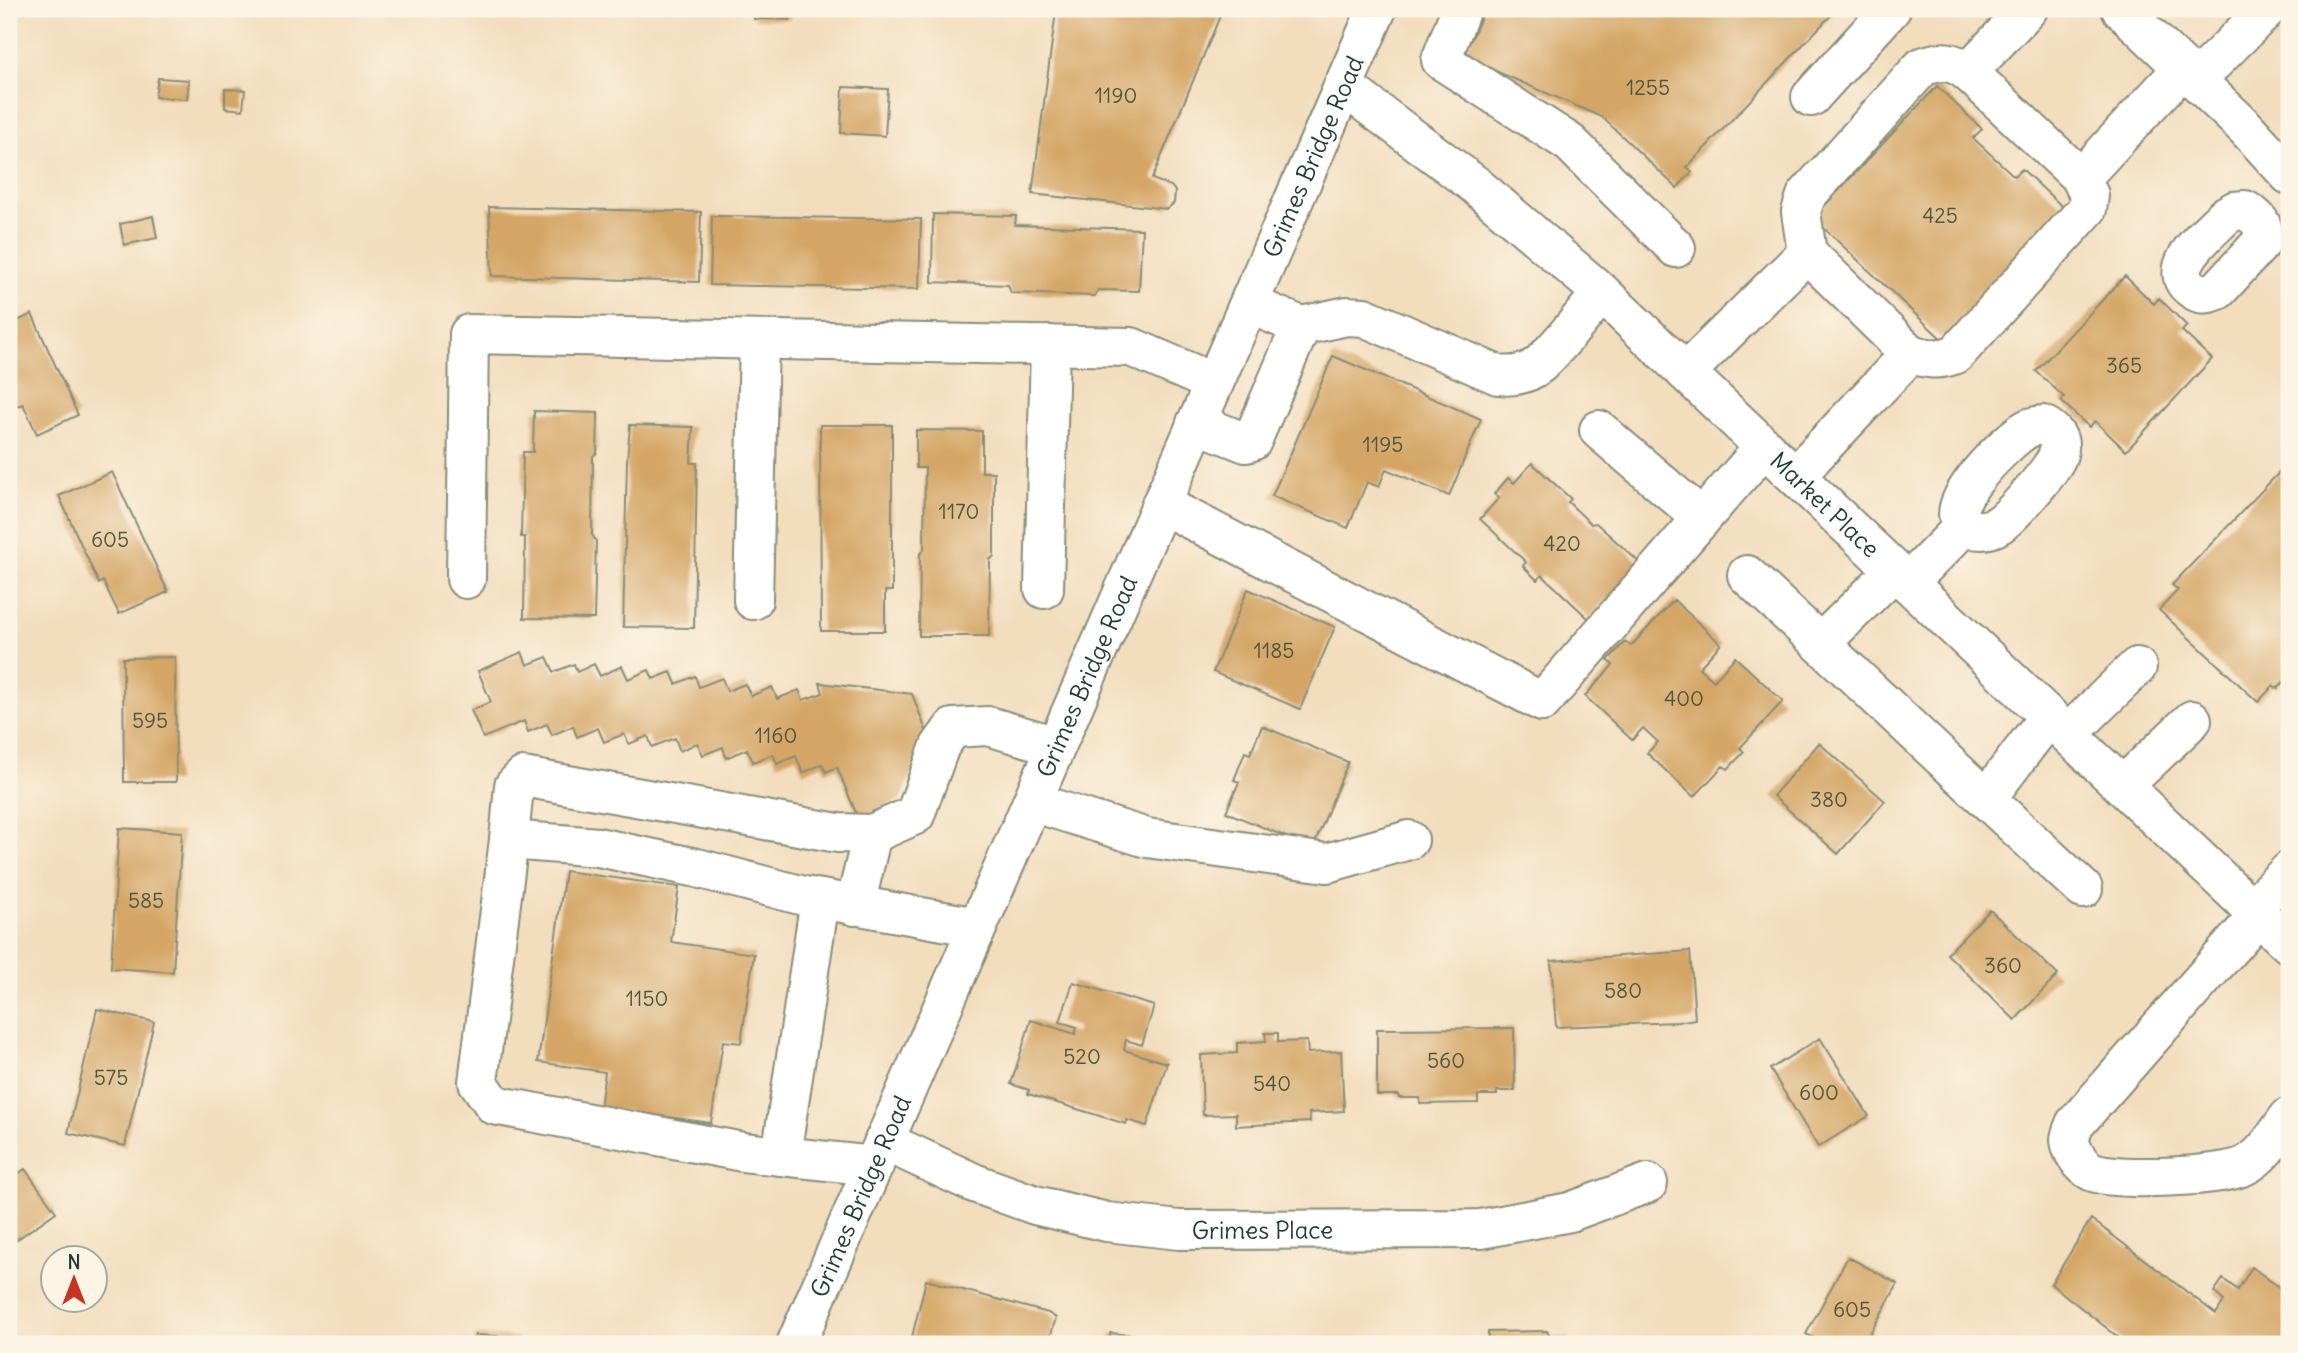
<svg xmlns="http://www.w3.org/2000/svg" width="2298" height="1353" viewBox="0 0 2298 1353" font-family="Delius,sans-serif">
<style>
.building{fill:#d4a565}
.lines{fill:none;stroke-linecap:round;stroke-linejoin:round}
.minor-casing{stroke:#888d78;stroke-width:42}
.minor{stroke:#fff;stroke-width:38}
.labels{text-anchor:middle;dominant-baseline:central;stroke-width:6;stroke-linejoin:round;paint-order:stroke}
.number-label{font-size:21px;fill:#4c5740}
.street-label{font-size:24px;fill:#1f3d34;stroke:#fcf5e5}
</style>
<rect width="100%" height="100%" fill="#fcf5e5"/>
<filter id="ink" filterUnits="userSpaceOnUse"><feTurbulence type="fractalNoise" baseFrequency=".0143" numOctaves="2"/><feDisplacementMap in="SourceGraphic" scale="14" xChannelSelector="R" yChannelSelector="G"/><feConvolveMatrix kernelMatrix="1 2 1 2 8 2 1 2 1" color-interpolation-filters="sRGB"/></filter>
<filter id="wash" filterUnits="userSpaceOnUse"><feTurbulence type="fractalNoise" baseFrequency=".00686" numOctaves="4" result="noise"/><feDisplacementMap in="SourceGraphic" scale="28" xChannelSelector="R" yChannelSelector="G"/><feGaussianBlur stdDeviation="1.57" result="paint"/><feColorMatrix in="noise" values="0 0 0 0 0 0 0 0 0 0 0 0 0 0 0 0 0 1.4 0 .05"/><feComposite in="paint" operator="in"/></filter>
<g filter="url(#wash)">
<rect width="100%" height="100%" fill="#f2ddbd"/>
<g id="blocks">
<path class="building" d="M755,9H790V20L754,19Z
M1060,9H1223L1152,179L1171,186L1175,191L1174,203L1167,209L1032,194L1056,11L1059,12Z
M1485,9H1837L1687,167L1692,172L1677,188L1602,117L1463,57Z
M158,78L189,80L187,99L155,97Z
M1937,86L1982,129L1973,138L2014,176L2022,169L2067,211L1945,342L1813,218Z
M843,87L888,89L885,136L841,133Z
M225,89L245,90L243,110L225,108Z
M489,207L701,212L699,282L492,276Z
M933,214L1016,216L1015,225L1142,229L1139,291L1098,290L1095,296L1011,293L1008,285L932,282Z
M153,216L157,238L124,245L120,224Z
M712,216L921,219L919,289L710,285Z
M2125,276L2154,304L2159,298L2187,326L2182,331L2212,359L2126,451L2095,421L2089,427L2061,401L2064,397L2036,371Z
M32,314L78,415L37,434L23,404L17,406L9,390V325Z
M1333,356L1481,419L1449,496L1386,469L1379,487L1367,482L1348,528L1272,496Z
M534,411L598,413L597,453L593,456L592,535L596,541L594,619L524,618L525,537H521L523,452H533Z
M630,425L693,427L691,463H697L694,628L623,627L627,461Z
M820,425H892V591H885V631H821Z
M916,430L982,431V472H994V556L990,560L989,636H919L920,554L924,550L925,468H916Z
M2289,462V676L2277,689L2273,686L2258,702L2159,610L2178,590L2172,585Z
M1532,463L1571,499L1568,502L1591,524L1596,523L1640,563L1613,603L1607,598L1589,619L1542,575L1537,580L1523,566L1526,562L1480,519L1499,498L1494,494L1508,478L1514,483Z
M112,472L168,592L119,614L103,581L99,584L59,496Z
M1248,589L1335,627L1300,709L1213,672Z
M1674,600L1721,644L1699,668L1714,681L1735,657L1783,701L1740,748L1744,752L1728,769L1723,766L1694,797L1647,753L1658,742L1643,728L1632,740L1585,696L1613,665L1608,660L1625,642L1631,646Z
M522,652L527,665L547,657L554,672L574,664L577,672L594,664L600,676L622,666L628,679L649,670L653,679L671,672L676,684L695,676L699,687L722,678L727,691L745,684L751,696L772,687L777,699L799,690L803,700L823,693L820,683L912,694L927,733L901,800L858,818L837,767L826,772L822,764L803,773L796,756L777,764L773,754L753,762L747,749L726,758L723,747L703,755L697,743L680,751L675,738L652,747L648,736L629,744L624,734L604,742L598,728L577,737L573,726L552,735L547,724L528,732L524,721L483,738L471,710L491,702L478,671Z
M175,657L176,782H124L123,658Z
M1262,726L1348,762L1313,848L1226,812L1239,782L1234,780L1245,752L1250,754Z
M1819,743L1885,801L1838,854L1773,796Z
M119,828L182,832L173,972L111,968Z
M565,871L679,887L671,942L754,954L741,1043L723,1041L711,1123L600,1107L605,1072L538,1062Z
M1990,910L2058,975L2015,1020L1947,954Z
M1690,951L1695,1019L1678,1022L1556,1027L1551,961Z
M1073,982L1154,1006L1142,1045L1126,1040L1124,1050L1167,1063L1147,1126L1127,1120L1126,1124L1028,1094L1029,1090L1011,1084L1031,1020L1075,1034L1077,1027L1060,1022Z
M97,1009L154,1022L125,1146L68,1133Z
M1514,1028L1515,1091H1497V1095H1478V1103L1420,1104V1098H1399L1398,1095H1377V1029Z
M1265,1033H1278V1042L1307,1041L1308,1053L1341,1051L1344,1111L1309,1113L1310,1122L1236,1126V1114L1203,1115L1201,1055L1237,1053V1043L1266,1041Z
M1820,1038L1869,1116L1818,1147L1770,1069Z
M25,1169L56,1212L9,1245V1180Z
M2091,1219L2216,1314L2224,1301L2214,1292L2223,1279L2238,1290L2252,1267L2289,1295V1344H2127L2051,1284Z
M1848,1257L1898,1284L1864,1344H1825L1806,1334Z
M926,1280L1048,1313L1056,1318L1048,1344H918L911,1341Z
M1547,1331L1550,1337H1568V1342L1575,1344H1466L1488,1339V1332Z
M1110,1333L1143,1336V1344H1110Z
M475,1335L518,1337V1344H474Z
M1394,1340L1399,1344H1353V1342Z"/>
</g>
</g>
<g filter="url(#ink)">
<use href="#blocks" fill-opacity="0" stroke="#888d78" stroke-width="2"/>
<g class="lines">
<g class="minor-casing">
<g id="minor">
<path d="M1461,9L1441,60L1570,143L1676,248"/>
<path d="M2121,9L2246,128L2289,175"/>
<path d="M1968,72L2081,178L2183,68"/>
<path d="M2196,80L2267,9"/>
<path id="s1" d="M1343,86L1474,184L1602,293L2289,944"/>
<path d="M1811,97L1891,9"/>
<path d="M2245,210C2260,218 2266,227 2261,243L2218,290C2208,294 2200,296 2192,289C2162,268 2210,232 2225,216L2234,211Z"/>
<path d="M1301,326L1347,316L1364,317L1498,375C1513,377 1528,374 1540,364C1562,343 1582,316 1602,293"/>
<path d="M1910,354C1928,359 1939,361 1956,354L2087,209L2089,195L2081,178"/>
<path d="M1686,372L1807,253L1801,212L1806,196L1922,67C1941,60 1952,60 1968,72L2028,9"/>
<path d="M1196,423L1246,443L1252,441L1301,326L1249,304"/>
<path d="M2043,425C2055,431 2062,440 2058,454C2055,468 2012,515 2000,524C1994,528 1988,530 1981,530C1916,527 2008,439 2027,429C2032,426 2037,426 2043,425Z"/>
<path d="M1599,430L1702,518"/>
<path d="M1796,475L1910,354L1807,253"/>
<path d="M1161,504L1542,702L1764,447"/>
<path d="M1747,575L1986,799"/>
<path d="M466,579L469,334L1131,347L1214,383"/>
<path d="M1908,583L1964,526"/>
<path d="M1044,589L1050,345"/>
<path d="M753,600L759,340"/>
<path d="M1821,643L1895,570"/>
<path d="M2049,716L1986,799L2083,889"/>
<path d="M2068,734L2137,667"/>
<path d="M2123,786L2192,720"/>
<path d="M1032,802L1147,838L1327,863L1409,840"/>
<path d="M509,840L598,847L697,868L804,896L977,927"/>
<path d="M855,906L872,834"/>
<path d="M2252,908L2289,871"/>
<path d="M2259,915L2075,1124C2073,1129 2070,1135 2070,1140C2071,1151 2081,1166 2091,1171C2112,1182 2225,1177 2246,1165C2264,1156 2277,1133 2289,1117"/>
<path id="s2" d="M884,1141L974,1183L1035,1205L1107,1222L1179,1230L1481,1229L1570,1212L1648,1183"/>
<path d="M781,1156L820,899"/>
<path d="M874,1166L743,1152L494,1105L478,1082L509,840L514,786L523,777L838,833L872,834L915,815L940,746L953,728L988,726L1056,746"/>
<path id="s3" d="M796,1344L1377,9"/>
</g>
</g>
<use href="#minor" class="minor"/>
</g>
</g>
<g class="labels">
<g class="number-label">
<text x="1648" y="87">1255</text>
<text x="1116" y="95">1190</text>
<text x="1940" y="215">425</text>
<text x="2124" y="365">365</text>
<text x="1383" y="444">1195</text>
<text x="959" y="511">1170</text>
<text x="110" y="539">605</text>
<text x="1562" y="543">420</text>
<text x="1274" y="650">1185</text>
<text x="1684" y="698">400</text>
<text x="150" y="720">595</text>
<text x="776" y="735">1160</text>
<text x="1829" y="799">380</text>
<text x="146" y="900">585</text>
<text x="2003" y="965">360</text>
<text x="1623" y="990">580</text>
<text x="647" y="998">1150</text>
<text x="1082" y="1056">520</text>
<text x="1446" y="1060">560</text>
<text x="111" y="1077">575</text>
<text x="1272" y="1083">540</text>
<text x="1819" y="1092">600</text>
<text x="1852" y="1309">605</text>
</g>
<g class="street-label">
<text stroke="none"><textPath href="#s3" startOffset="1295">Grimes Bridge Road</textPath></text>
<text stroke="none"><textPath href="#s1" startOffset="639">Market Place</textPath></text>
<text stroke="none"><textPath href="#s3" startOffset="728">Grimes Bridge Road</textPath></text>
<text stroke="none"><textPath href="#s3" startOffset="161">Grimes Bridge Road</textPath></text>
<text stroke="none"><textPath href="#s2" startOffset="394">Grimes Place</textPath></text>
</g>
</g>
<rect width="2298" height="1353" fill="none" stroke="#fcf5e5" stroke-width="35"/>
<g transform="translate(74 1279)"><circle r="33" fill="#fcf5e5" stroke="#a4ab9e" stroke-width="2"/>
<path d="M0-5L12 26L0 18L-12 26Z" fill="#c8321e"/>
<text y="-10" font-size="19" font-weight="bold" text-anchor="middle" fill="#1f3d34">N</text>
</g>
</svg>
